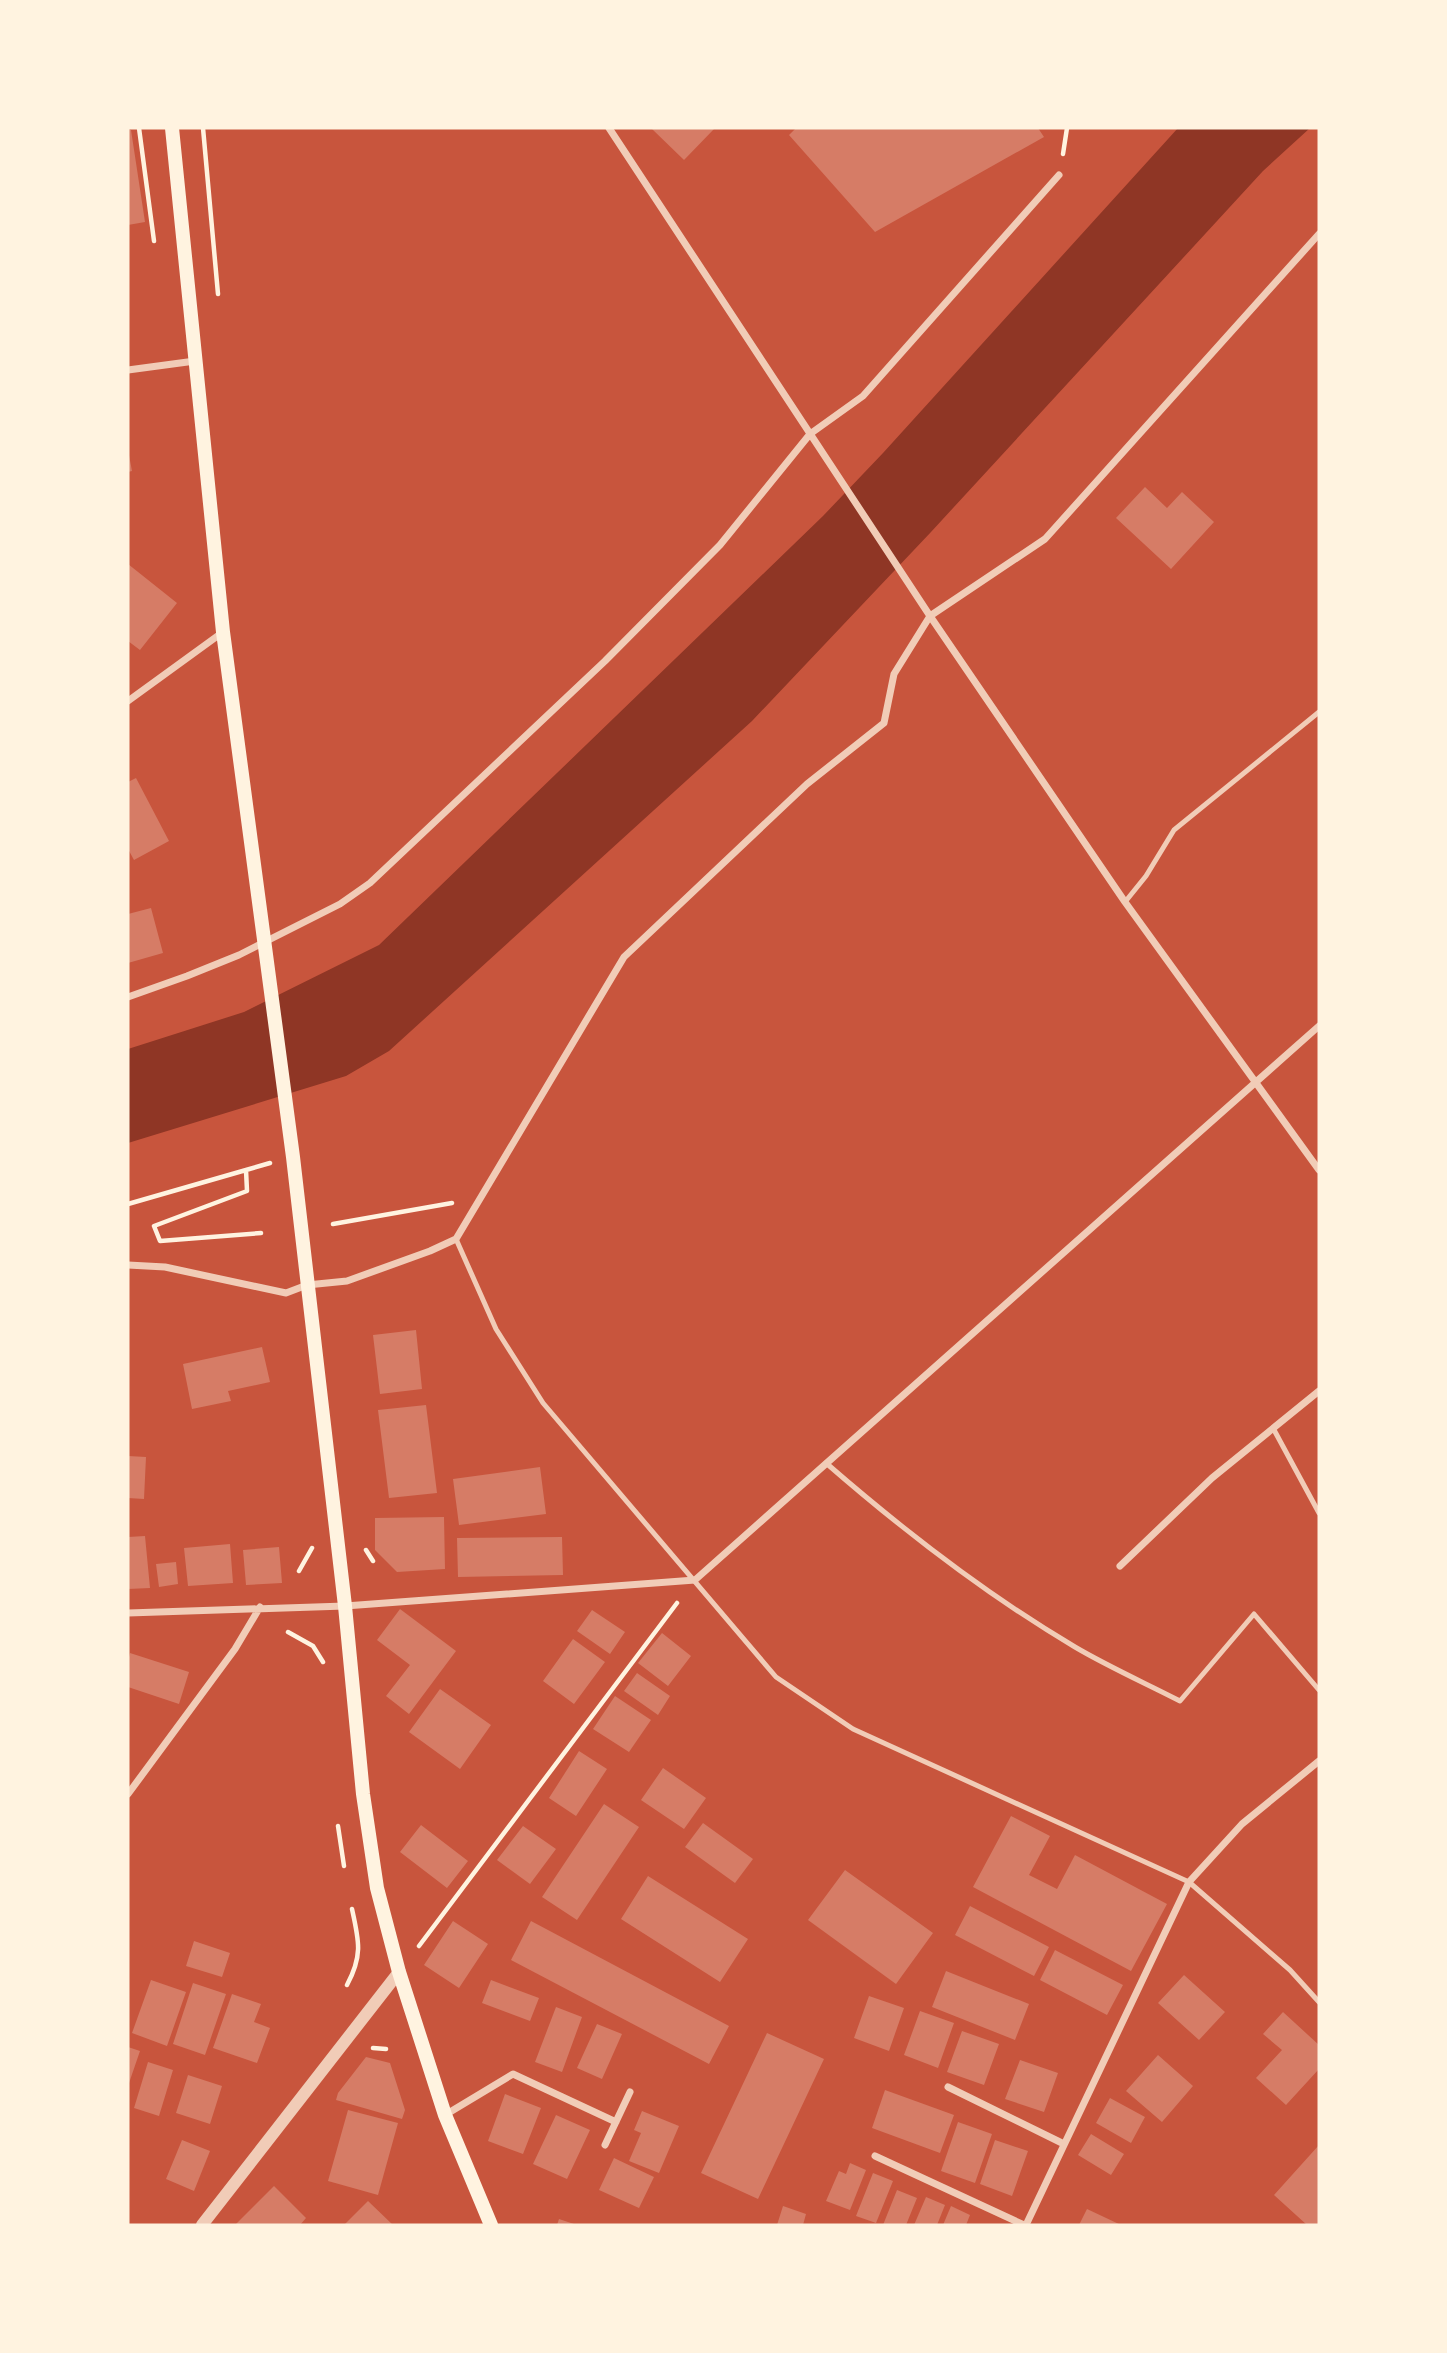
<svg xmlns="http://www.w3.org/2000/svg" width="1447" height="2353" viewBox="0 0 1447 2353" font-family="Figtree,sans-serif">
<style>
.water{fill:#8f3625}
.building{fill:#d67c66}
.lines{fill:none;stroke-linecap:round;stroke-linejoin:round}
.path{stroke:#fff3e0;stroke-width:4.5}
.service{stroke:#f1ccb7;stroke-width:5}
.minor{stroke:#f1ccb7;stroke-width:7}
.tertiary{stroke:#f1ccb7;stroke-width:12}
.secondary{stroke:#fff3e0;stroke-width:14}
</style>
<rect width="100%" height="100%" fill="#c8553d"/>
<path class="water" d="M1178,128H1310L1263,171L931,532L752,721L389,1051L346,1076L128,1143V1049L244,1012L379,945L823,516L883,453Z"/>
<path class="building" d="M651,128H715L684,160Z
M796,128H1038L1044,137L875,232L789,135Z
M128,130H131L145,222L128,225Z
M128,450L132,471L128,472Z
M1145,487L1167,508L1182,492L1214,522L1171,569L1116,518Z
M128,564L177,603L140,650L128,641Z
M136,778L169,841L134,860L128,849V782Z
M151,908L163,953L128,963V914Z
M416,1330L422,1389L380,1394L373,1335Z
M262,1347L270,1382L228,1391L231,1401L192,1409L183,1364Z
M426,1405L437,1493L389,1498L378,1410Z
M128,1456L146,1457L144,1499L128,1498Z
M540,1467L546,1514L459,1525L453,1479Z
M444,1517L445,1569L397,1572L375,1550V1518Z
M145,1536L150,1588L128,1589V1537Z
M562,1537L563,1575L458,1577L457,1538Z
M230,1544L233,1583L188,1586L184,1548Z
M279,1547L282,1583L246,1585L243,1550Z
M176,1562L178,1584L159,1587L156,1564Z
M400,1609L456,1651L409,1714L386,1696L410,1665L377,1640Z
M592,1610L625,1632L610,1654L577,1631Z
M662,1633L691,1656L668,1686L638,1663Z
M573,1639L605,1662L574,1704L543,1681Z
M130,1653L189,1672L179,1704L128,1687V1661Z
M637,1673L670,1696L658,1715L624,1691Z
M440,1689L491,1725L460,1769L409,1732Z
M615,1696L651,1720L629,1752L593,1729Z
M579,1751L607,1769L576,1816L549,1798Z
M663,1768L706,1798L684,1829L641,1800Z
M604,1804L639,1827L577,1920L542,1897Z
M1011,1816L1050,1836L1029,1875L1057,1889L1075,1855L1167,1904L1131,1971L973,1887Z
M703,1823L753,1859L735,1883L685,1847Z
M421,1825L468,1861L447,1888L400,1852Z
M523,1826L556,1849L530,1884L497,1860Z
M845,1870L933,1933L896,1984L808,1920Z
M648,1876L748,1939L720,1982L621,1919Z
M970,1906L1049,1947L1034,1976L955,1935Z
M453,1921L488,1944L459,1988L424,1965Z
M531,1921L729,2026L709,2064L511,1960Z
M194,1941L230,1953L222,1977L186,1966Z
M1055,1950L1123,1985L1107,2015L1040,1980Z
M946,1971L1029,2004L1015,2040L932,2007Z
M1184,1975L1225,2012L1199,2040L1158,2003Z
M151,1980L186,1992L167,2046L132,2033Z
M491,1980L539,1998L530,2021L482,2003Z
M193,1983L226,1994L205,2055L173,2044Z
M232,1994L261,2004L254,2022L270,2028L257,2063L213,2048Z
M869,1996L904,2008L889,2051L854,2038Z
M556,2007L582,2017L562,2072L535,2062Z
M920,2011L954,2023L938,2068L904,2055Z
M1283,2012L1319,2045V2069L1286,2105L1256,2078L1282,2050L1263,2034Z
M597,2024L622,2034L602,2079L577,2068Z
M962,2031L999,2044L984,2085L947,2072Z
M767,2033L824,2059L758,2199L701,2173Z
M128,2047L140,2051L128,2086Z
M1158,2055L1193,2086L1162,2122L1126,2091Z
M366,2057L390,2063L405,2110L402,2119L336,2100L338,2093Z
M1020,2060L1058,2073L1044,2112L1005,2099Z
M148,2062L173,2070L159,2116L134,2108Z
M188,2075L222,2086L210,2124L176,2113Z
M885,2090L954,2115L940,2153L872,2128Z
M505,2094L541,2108L523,2154L488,2141Z
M1110,2098L1145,2117L1131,2143L1096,2123Z
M348,2110L398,2123L378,2195L328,2181Z
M642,2111L679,2126L659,2173L629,2161L641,2133L634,2130Z
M556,2115L590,2130L567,2179L533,2164Z
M958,2122L992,2134L975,2183L941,2171Z
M1091,2134L1124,2154L1111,2175L1078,2155Z
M182,2140L210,2151L194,2191L166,2179Z
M995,2140L1028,2151L1012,2196L980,2184Z
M1319,2145V2225H1307L1274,2195Z
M614,2158L654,2177L639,2208L599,2190Z
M850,2163L866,2170L850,2210L826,2201L839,2171L846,2174Z
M873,2173L893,2181L876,2223L856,2216Z
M274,2186L306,2218L300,2225H235Z
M897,2190L917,2198L906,2225H883Z
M926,2197L945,2205L937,2225H914Z
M368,2201L393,2225H344Z
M783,2206L806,2214L803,2225H777Z
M951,2206L970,2215L966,2225H943Z
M1087,2209L1121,2225H1079Z
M559,2219L577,2225H557Z"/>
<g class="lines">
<path class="path" d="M139,128L154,241
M203,128L218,294
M1063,154L1067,128
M246,1170L270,1163
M128,1204L246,1170L247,1191L154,1226L160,1241L261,1233
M333,1224L452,1203
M366,1550L373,1561
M299,1571L312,1548
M288,1632L313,1646L323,1662
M338,1826L344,1866
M419,1946L677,1603
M347,1985C363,1955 359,1941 352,1909
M373,2048L386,2049"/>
<path class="service" d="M1125,902L1146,876L1174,830L1319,712
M456,1239L496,1329L543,1403L776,1677L853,1729L1189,1882L1290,1970L1319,2002
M1273,1428L1319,1513
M826,1463C903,1530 987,1595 1075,1647C1109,1667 1145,1683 1180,1701L1254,1614L1319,1690"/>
<path class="minor" d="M609,128L930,616L1125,902L1319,1170
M128,370L195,361
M128,701L223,632
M128,997L187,976L239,955L340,904L370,883L605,661L720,545L810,434L863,396L1059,175
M128,1265L165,1267L286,1293L307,1285L347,1281L430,1251L456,1239L624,957L807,784L884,723L894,674L930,616L1045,539L1319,234
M1120,1566L1212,1478L1319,1391
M128,1613L345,1606L695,1580L1319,1026
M128,1794L235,1649L260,1607
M948,2087L1064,2144
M445,2115L513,2074L616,2122
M605,2145L630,2092
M875,2156L1024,2225
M1026,2225L1189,1882L1242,1824L1319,1761"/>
<path class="tertiary" d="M202,2225L399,1972"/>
<path class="secondary" d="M172,128L223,632L293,1157L345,1606L363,1794L377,1888L399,1972L445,2115L491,2225"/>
</g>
<rect width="1447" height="2353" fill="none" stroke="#fff3e0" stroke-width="259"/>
</svg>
